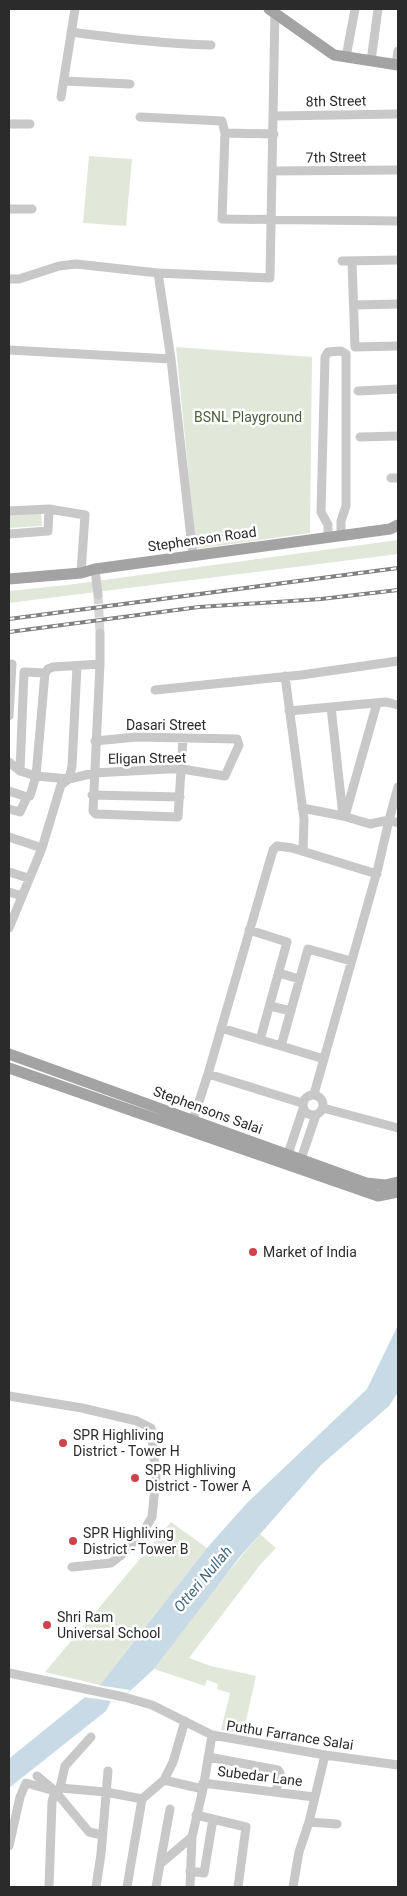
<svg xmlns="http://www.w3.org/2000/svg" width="407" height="1896" viewBox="0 0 407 1896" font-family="Roboto,sans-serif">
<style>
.green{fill:#e1e8da}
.water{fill:#c8dae5}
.pier{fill:#fff}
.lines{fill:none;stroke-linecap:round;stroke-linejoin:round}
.minor-tunnel{stroke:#d5d5d5;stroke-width:9;stroke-dasharray:9 4.5;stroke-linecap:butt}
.minor{stroke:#c8c8c8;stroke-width:9}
.major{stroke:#a3a3a3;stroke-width:11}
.rail-casing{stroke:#808080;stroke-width:4}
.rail{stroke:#fff;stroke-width:2;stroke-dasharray:5.5;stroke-linecap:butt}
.poi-dot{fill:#ce424a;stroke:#fff;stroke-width:2}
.labels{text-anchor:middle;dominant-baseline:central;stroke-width:5;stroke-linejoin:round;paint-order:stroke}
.street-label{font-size:14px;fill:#2b2b2b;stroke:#fff}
.park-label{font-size:14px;fill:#4e613f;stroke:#fff}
.poi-label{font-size:14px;fill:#2b2b2b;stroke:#fff;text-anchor:start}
.water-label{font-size:15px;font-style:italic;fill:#446983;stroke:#fff}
</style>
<rect width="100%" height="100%" fill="#fff"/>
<path class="green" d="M89,156L132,159L126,226L83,223Z
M176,347L312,357L310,533L196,549Z
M41,511L42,526L9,528V512Z
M398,540V554L9,603V591L67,585Z
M171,1522L207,1548L100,1685L45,1672Z
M260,1534L276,1548L260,1565L189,1658L211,1666L256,1676L243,1734L221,1730L230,1693L217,1689L218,1684L207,1680L205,1686L154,1669L215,1588Z"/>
<path class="water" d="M398,1325V1392L389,1406L321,1465L238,1559L154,1669L118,1702L111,1701L106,1711L9,1788V1760L11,1757L100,1685L207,1548L247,1503L367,1389Z"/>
<path class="pier" d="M97,1685L130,1690L118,1702L83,1697Z"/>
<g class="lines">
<path class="minor-tunnel" d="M98,595L100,633"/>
<path class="minor" d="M71,32C118,38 164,44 211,45
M346,57L355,9
M371,61L378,9
M396,65L398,51
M64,81L130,84
M61,97L75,9
M275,116L398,114
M140,117L222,121L225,133L274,134
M9,124H30
M225,133L222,219L398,221
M273,171L398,170
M9,209H32
M342,261L398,260
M352,261L355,347L398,346
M158,273L171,359L193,556
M9,279H19L59,266L76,264L158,273L270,278L275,9
M354,305L398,304
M9,350L171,359
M358,391L398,389
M360,437L398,436
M391,478H398
M9,511L49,509L85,515L81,573
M9,534L48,531L49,509
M328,537V525L321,512L325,357L328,352L341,351L346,354V506L341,521V536
M95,569L98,595
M100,633V664L93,811L96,814L178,817L183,739
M285,676L304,819L303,851
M155,690L301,675L398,661
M289,711L331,707
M9,716L12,664
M9,762L20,771L36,776L69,779L94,773L168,769H182L225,776L239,745L237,739L136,737L95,741
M20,771L24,672L45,673
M398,787L389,820L398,823
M9,791L27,797
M92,795L180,797
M302,808L343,816
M9,809L20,812L27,797L30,796L36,776L45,673L48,669L53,667L100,664
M345,816L377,703
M9,837L42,848
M9,872L28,878
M9,892L22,896
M9,928L42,848L61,785L69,779L72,766L77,666
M249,930L287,942L260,1040
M279,973L299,979
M270,1006L291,1011
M221,1028L281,1046
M324,1059L281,1046L308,949L351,961
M208,1074L302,1103
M314,1094L378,868L389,820L370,824L343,816L331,707L386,702L398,705
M303 1105a10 10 0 1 1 20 0a10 10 0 1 1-20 0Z
M323,1108L398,1128
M191,1126L208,1074L273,850L277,846L292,848L377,874
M288,1154L303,1109
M301,1159L316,1115
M9,1396L82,1408L137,1421L151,1428L156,1477L152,1517L146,1527L124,1553L111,1563L72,1567
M9,1673L124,1697L152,1705L212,1735L325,1755L398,1765
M208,1757L278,1770L280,1773L276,1792
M37,1776L55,1791L89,1832L102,1835
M164,1780L203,1789
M203,1783L314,1797
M60,1788L65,1766L91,1737
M55,1791L60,1788L106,1792L142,1799
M196,1815L246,1827L238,1887
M309,1822L337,1824
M9,1846L20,1797L26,1783L55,1791
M160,1864L170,1809
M190,1871L204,1873L213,1819
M49,1887L52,1802L55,1791
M96,1887L101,1854L108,1771
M127,1887L142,1799L164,1780L173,1762L185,1721
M156,1887L160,1864L192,1837L203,1789L212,1735
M190,1887L192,1837
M293,1887L299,1852L309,1822L325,1755"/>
<path class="major" d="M269,9L334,55L398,65
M9,579L81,573L95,569L390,529L398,525
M9,1054L366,1183L385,1185L398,1182
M9,1068L378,1196L398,1192"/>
<g class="rail-casing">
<path id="rail" d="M9,619L398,568
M9,632L199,607L321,599L398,590"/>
</g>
<use href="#rail" class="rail"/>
</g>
<g class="poi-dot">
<circle cx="253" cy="1252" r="5"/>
<circle cx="63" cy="1443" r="5"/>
<circle cx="135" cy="1478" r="5"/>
<circle cx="73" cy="1541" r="5"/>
<circle cx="47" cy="1625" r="5"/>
</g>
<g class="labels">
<g class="street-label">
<text transform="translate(336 101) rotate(-1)">8th Street</text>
<text transform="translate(336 157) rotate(-1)">7th Street</text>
<text transform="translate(202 539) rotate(-8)">Stephenson Road</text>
<text x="166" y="725">Dasari Street</text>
<text transform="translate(147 758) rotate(-1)">Eligan Street</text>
<text transform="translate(208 1110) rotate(20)">Stephensons Salai</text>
<text transform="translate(290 1735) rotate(9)">Puthu Farrance Salai</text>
<text transform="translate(260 1776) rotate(7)">Subedar Lane</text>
</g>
<g class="park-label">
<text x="248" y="417">BSNL Playground</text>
</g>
<g class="poi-label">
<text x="263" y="1252">Market of India</text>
<text x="73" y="1435">SPR Highliving<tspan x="73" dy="16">District - Tower H</tspan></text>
<text x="145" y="1470">SPR Highliving<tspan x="145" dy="16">District - Tower A</tspan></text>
<text x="83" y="1533">SPR Highliving<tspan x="83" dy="16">District - Tower B</tspan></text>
<text x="57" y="1617">Shri Ram<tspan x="57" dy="16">Universal School</tspan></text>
</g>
<g class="water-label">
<text transform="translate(203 1579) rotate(-50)">Otteri Nullah</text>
</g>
</g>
<rect width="407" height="1896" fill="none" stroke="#2b2b2b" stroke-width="20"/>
</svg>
